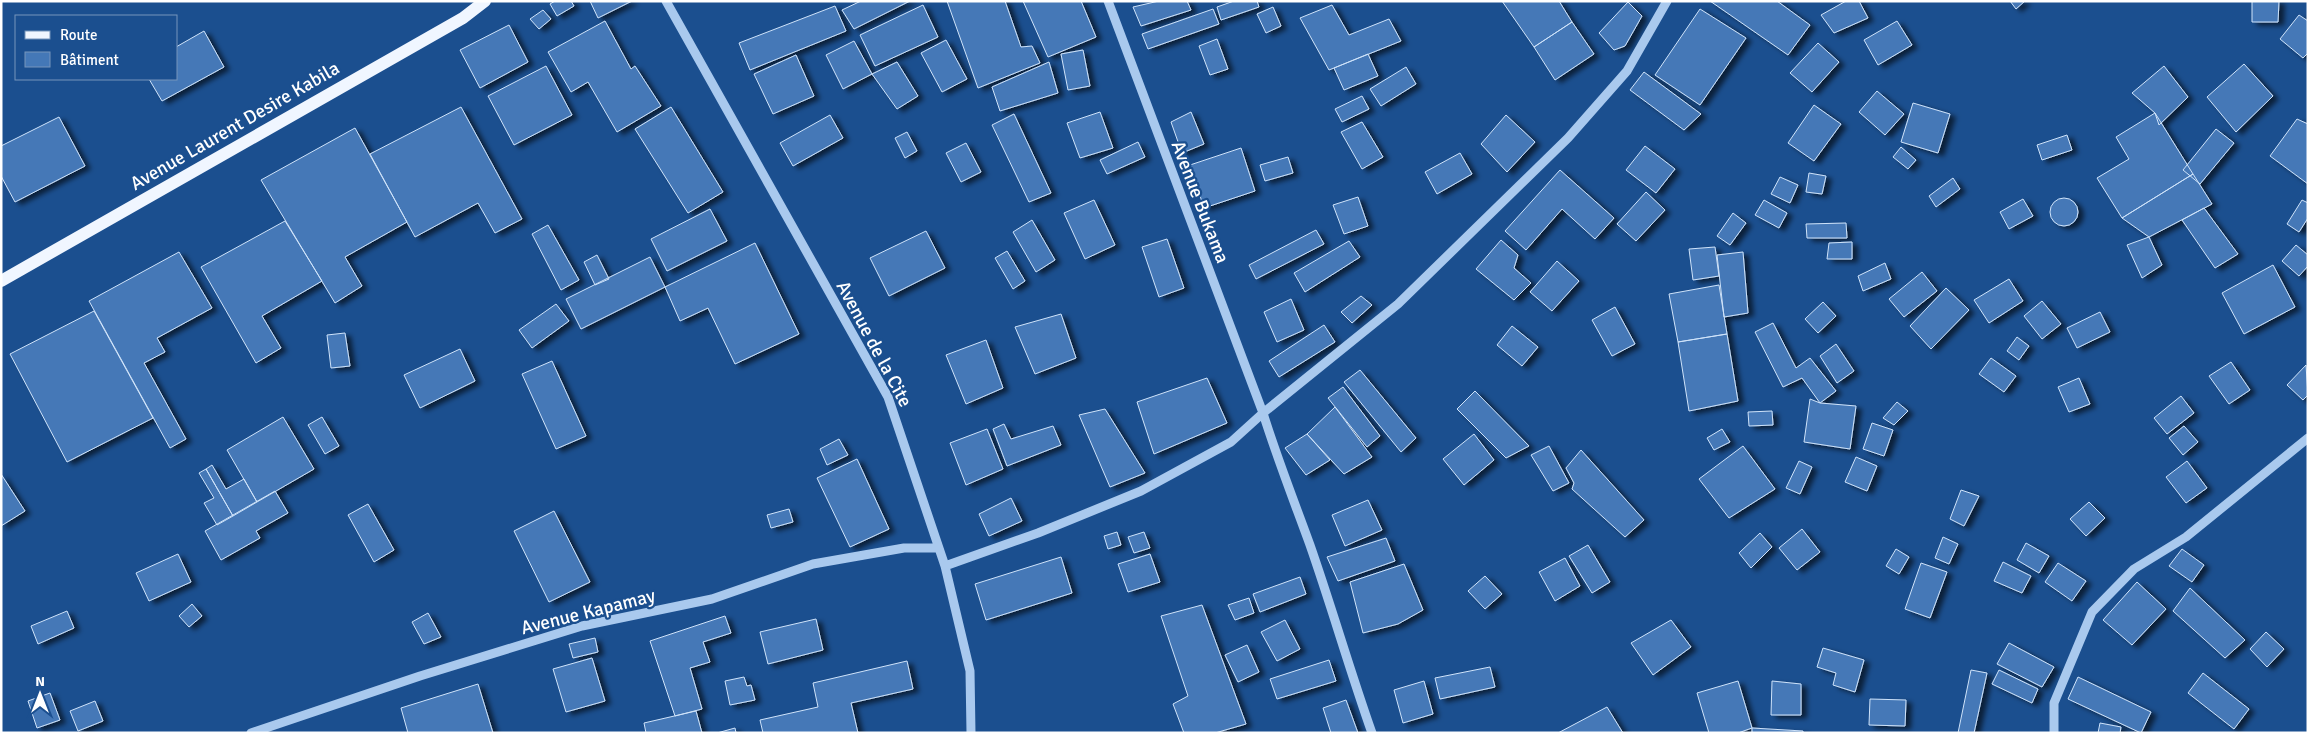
<svg xmlns="http://www.w3.org/2000/svg" width="2309" height="734" viewBox="0 0 2309 734" font-family="Signika,sans-serif">
<style>
.building{fill:#4478b7;stroke:#cfe3fa;filter:url(#shadow)}
.lines{fill:none;stroke-linecap:round;stroke-linejoin:round}
.minor{stroke:#a9c9ee;stroke-width:9}
.major{stroke:#f0f6ff;stroke-width:12}
.labels{text-anchor:middle;dominant-baseline:central;stroke-width:4.5;stroke-linejoin:round;paint-order:stroke}
.street-label{font-size:19px;fill:#fff;stroke:#1b4f8f}
</style>
<defs>
<filter id="shadow"><feDropShadow dx="5.5" dy="3" stdDeviation="2.5" flood-color="#0009"/></filter>
</defs>
<rect width="100%" height="100%" fill="#1b4f8f"/>
<path class="building" d="M555,1H571L574,6L557,16L550,4Z
M590,1H632L598,18Z
M861,1H910L854,29L842,10Z
M947,1H1005L1021,47L1032,46L1040,63L978,88Z
M1023,1H1081L1096,37L1048,57Z
M1159,1H1187L1191,10L1141,26L1133,7Z
M1234,1H1257L1259,7L1221,20L1217,7Z
M1502,1H1559L1572,22L1534,47Z
M1710,1H1777L1810,25L1788,55Z
M1846,1H1859L1868,18L1834,33L1821,15Z
M2010,1H2025L2016,9Z
M2252,1H2279L2278,22H2252Z
M1628,2L1642,16L1625,46L1614,50L1599,33Z
M923,5L938,37L875,66L860,35Z
M1332,5L1349,35L1389,19L1401,41L1329,70L1300,18Z
M835,6L846,31L750,70L739,43Z
M1273,7L1281,26L1266,33L1257,14Z
M1213,9L1219,24L1148,49L1142,34Z
M1700,9L1746,38L1700,105L1655,75Z
M543,10L551,19L539,29L530,19Z
M2299,15L2308,21V53L2303,58L2280,39Z
M605,21L631,69L635,66L661,106L617,132L588,82L571,92L548,52Z
M1897,21L1912,45L1878,65L1864,40Z
M1572,22L1594,54L1555,80L1534,47Z
M509,25L528,62L480,88L460,50Z
M204,31L224,67L162,101L149,79H176V47Z
M1217,39L1228,69L1210,75L1199,46Z
M946,40L967,79L942,92L921,53Z
M854,41L872,74L843,89L826,55Z
M1818,43L1839,62L1812,92L1790,73Z
M1083,50L1090,86L1068,90L1061,54Z
M1368,54L1378,76L1344,90L1334,68Z
M796,55L814,96L773,114L754,74Z
M897,62L918,96L897,109L872,74Z
M1049,62L1058,93L1000,111L992,87Z
M2244,64L2273,96L2236,132L2207,97Z
M546,66L572,115L514,145L488,96Z
M2164,66L2188,97L2159,125L2155,113L2132,93Z
M1406,67L1416,84L1381,106L1370,89Z
M1644,72L1701,114L1684,130L1630,90Z
M1877,91L1904,114L1885,135L1859,112Z
M1362,96L1369,109L1342,122L1335,109Z
M1913,103L1950,114L1938,153L1901,142Z
M1814,105L1841,124L1814,161L1788,143Z
M461,107L522,219L495,233L478,203L415,237L370,154Z
M671,107L723,192L688,213L635,129Z
M1100,112L1113,148L1080,158L1067,123Z
M1191,112L1204,144L1182,153L1171,122Z
M2155,113L2193,174L2122,218L2097,178L2129,159L2116,137Z
M1014,114L1051,193L1029,202L992,125Z
M830,115L843,138L793,166L780,143Z
M1506,115L1535,142L1507,172L1481,144Z
M59,117L85,166L15,202L1,176V146Z
M2297,119L2308,124V184L2270,156Z
M1362,122L1383,157L1362,169L1341,132Z
M355,128L407,222L345,257L362,286L335,303L261,180Z
M2216,129L2234,143L2200,184L2183,170Z
M907,132L917,151L905,158L895,138Z
M2067,135L2072,150L2042,160L2037,145Z
M1138,142L1145,157L1107,174L1100,160Z
M966,143L981,172L961,182L946,153Z
M1645,146L1675,169L1656,193L1626,170Z
M1901,147L1916,160L1908,169L1893,157Z
M1241,148L1255,191L1204,208L1190,165Z
M1460,153L1472,174L1437,194L1425,172Z
M1288,157L1293,173L1265,181L1260,165Z
M1560,170L1614,218L1595,239L1562,209L1526,250L1505,231Z
M1809,173L1826,176L1822,194L1806,192Z
M2193,174L2212,204L2149,237L2122,218Z
M1780,177L1798,185L1790,203L1771,194Z
M1953,178L1960,189L1936,207L1929,196Z
M1646,192L1665,210L1636,241L1617,224Z
M1358,197L1368,226L1344,234L1333,205Z
M2050 212a14 14 0 1 1 28 0a14 14 0 1 1-28 0Z
M2023,199L2033,216L2009,229L2000,212Z
M1094,200L1115,245L1085,259L1064,213Z
M1764,200L1787,213L1779,228L1755,215Z
M2302,200L2308,203V218L2299,232L2287,224Z
M2204,208L2238,254L2215,268L2182,220Z
M710,209L727,241L667,271L651,239Z
M1733,213L1746,223L1730,245L1717,236Z
M1032,220L1055,260L1036,272L1013,232Z
M285,221L322,281L262,316L281,348L256,363L201,267Z
M1846,223L1847,238H1807L1806,224Z
M548,225L579,280L561,290L532,234Z
M1316,230L1324,244L1256,279L1249,265Z
M926,231L945,268L889,296L870,258Z
M2149,237L2162,265L2142,278L2127,245Z
M1167,239L1184,288L1159,297L1142,247Z
M1501,240L1518,255L1514,268L1531,283L1514,300L1476,269Z
M1349,241L1360,257L1305,292L1294,273Z
M1852,242V259H1827L1829,243Z
M755,243L799,334L735,364L708,308L680,321L665,287Z
M2296,245L2308,255V266L2299,276L2282,261Z
M1715,247L1719,276L1693,280L1689,249Z
M1007,251L1025,281L1013,289L995,258Z
M179,252L212,308L157,338L165,352L144,363L186,439L170,448L89,301Z
M1743,252L1748,313L1724,317L1717,255Z
M597,255L609,279L595,285L584,262Z
M650,257L665,287L581,329L566,299Z
M1557,261L1579,281L1552,311L1530,292Z
M1885,263L1891,279L1863,291L1858,276Z
M2273,265L2295,307L2244,334L2222,293Z
M1922,272L1937,291L1904,317L1889,299Z
M2009,279L2023,301L1989,323L1974,300Z
M1719,285L1727,334L1678,342L1669,294Z
M1946,288L1969,310L1931,349L1910,326Z
M1361,296L1372,305L1352,323L1341,312Z
M1291,299L1304,330L1277,342L1264,312Z
M2042,301L2061,324L2042,339L2024,316Z
M1823,302L1836,316L1818,333L1805,319Z
M556,304L569,321L532,348L519,330Z
M1615,307L1635,344L1612,356L1592,320Z
M94,311L153,418L67,462L10,354Z
M2100,312L2110,332L2077,348L2067,328Z
M1061,314L1076,358L1035,374L1015,327Z
M1773,323L1796,368L1810,358L1836,391L1820,403L1802,378L1783,387L1755,332Z
M1324,325L1335,342L1279,377L1269,361Z
M1512,326L1538,347L1522,366L1497,345Z
M345,333L350,366L331,368L327,335Z
M1727,334L1738,401L1689,411L1678,342Z
M2017,337L2029,346L2019,360L2007,351Z
M986,340L1003,388L966,404L946,355Z
M1836,344L1854,371L1837,383L1820,356Z
M460,349L475,381L420,408L404,375Z
M1991,358L2016,376L2004,392L1979,374Z
M552,361L586,436L556,449L522,374Z
M2231,362L2250,390L2229,404L2209,376Z
M2306,365L2308,395L2303,400L2287,385Z
M1360,370L1416,438L1401,452L1344,382Z
M1207,378L1227,423L1154,454L1137,402Z
M2079,378L2090,404L2069,412L2058,387Z
M1343,387L1380,436L1367,447L1328,398Z
M1475,391L1529,446L1506,458L1457,409Z
M2181,396L2194,413L2167,434L2154,418Z
M1810,399L1820,403L1856,406L1850,449L1804,442Z
M1897,402L1908,411L1894,425L1883,418Z
M1335,407L1372,457L1344,474L1307,434Z
M1105,409L1145,473L1110,487L1079,415Z
M1772,411L1773,425L1749,426L1748,412Z
M283,417L314,469L257,502L227,450Z
M322,417L339,446L325,454L308,425Z
M1872,423L1893,430L1884,456L1863,449Z
M1004,424L1011,439L1053,426L1061,445L1007,466L993,429Z
M2184,426L2198,442L2183,455L2169,438Z
M987,429L1003,469L966,485L950,443Z
M1722,429L1730,442L1714,450L1707,438Z
M1307,434L1330,460L1306,475L1285,448Z
M1474,434L1494,460L1464,485L1443,459Z
M839,439L848,455L827,465L820,449Z
M1549,446L1569,483L1553,491L1531,455Z
M1743,446L1775,489L1729,518L1699,479Z
M1581,450L1644,520L1625,537L1572,489L1574,483L1566,468Z
M1856,457L1877,466L1867,491L1845,482Z
M857,459L889,529L850,547L817,478Z
M1799,461L1812,467L1800,494L1786,488Z
M2187,461L2207,488L2186,503L2166,477Z
M212,465L226,489L244,479L257,502L233,516L206,469Z
M206,469L233,516L217,525L204,503L214,498L199,473Z
M1,474L25,511L1,526Z
M1961,490L1979,496L1964,526L1950,519Z
M275,491L288,513L256,531L260,538L221,560L205,531Z
M1011,498L1022,521L989,536L979,514Z
M1368,500L1382,530L1345,546L1332,515Z
M2089,502L2105,518L2086,536L2070,519Z
M368,504L394,550L374,562L348,515Z
M789,509L793,522L771,528L767,515Z
M554,511L590,582L549,602L514,531Z
M1802,529L1820,552L1797,570L1779,548Z
M1117,532L1121,545L1108,549L1104,536Z
M1144,532L1150,548L1134,553L1128,537Z
M1760,533L1772,547L1751,568L1739,553Z
M1943,537L1958,544L1949,564L1935,558Z
M1386,538L1395,561L1338,581L1327,557Z
M2026,543L2049,556L2039,573L2017,560Z
M1588,545L1610,582L1592,593L1569,556Z
M1896,549L1909,557L1899,574L1886,566Z
M2182,549L2204,565L2192,582L2169,566Z
M178,554L191,582L149,601L136,573Z
M1150,554L1160,582L1128,592L1118,564Z
M1061,557L1072,593L986,620L975,584Z
M1565,558L1580,586L1555,601L1539,572Z
M2003,562L2031,576L2022,593L1994,581Z
M1921,563L1947,572L1930,618L1905,609Z
M2058,563L2086,581L2072,601L2045,582Z
M1404,564L1423,610L1398,624L1363,633L1350,582Z
M1485,576L1502,594L1485,609L1468,591Z
M1300,577L1306,594L1260,612L1253,594Z
M2137,582L2166,609L2132,645L2103,620Z
M2190,588L2245,640L2225,658L2173,611Z
M1249,598L1254,613L1235,620L1228,605Z
M192,604L202,616L189,627L179,616Z
M1202,605L1246,724L1215,733H1184L1173,704L1188,696L1161,616Z
M67,611L74,628L38,644L31,626Z
M428,613L441,637L424,644L412,622Z
M725,616L731,633L703,642L710,662L690,668L702,709L675,716L650,641Z
M816,619L823,650L768,664L760,632Z
M1285,620L1300,649L1277,661L1261,632Z
M1671,620L1691,647L1653,675L1631,643Z
M2266,632L2284,649L2267,667L2250,649Z
M595,638L598,652L573,658L569,644Z
M2009,643L2054,667L2042,687L1997,664Z
M1247,645L1259,672L1238,682L1225,655Z
M1823,648L1864,660L1855,692L1833,685L1836,673L1817,667Z
M592,658L605,701L566,712L553,669Z
M1329,660L1336,681L1277,699L1270,679Z
M907,661L913,689L851,703L858,733H763L760,720L818,707L813,683Z
M1490,667L1495,687L1440,699L1435,678Z
M1971,670L1987,673L1974,733H1958Z
M1999,670L2038,689L2032,703L1992,684Z
M2203,673L2249,709L2234,729L2188,693Z
M744,677L747,686L751,685L755,700L730,705L725,681Z
M2078,677L2151,712L2141,733L2068,699Z
M1424,681L1433,714L1403,723L1394,690Z
M1738,681L1752,728L1738,733H1709L1697,693Z
M1772,681L1801,684V715H1771Z
M478,684L493,733H408L401,708Z
M50,693L60,720L37,728L28,701Z
M1870,699L1906,700L1905,726L1869,725Z
M1346,700L1358,733H1331L1323,708Z
M95,701L103,721L78,731L70,711Z
M1607,707L1623,733H1558Z
M696,711L702,733H646L644,723Z
M2100,723L2121,727L2120,733H2098Z
M735,728L736,733H717Z
M1752,728L1803,731V733H1752Z"/>
<g class="lines">
<path class="minor" d="M666,1L888,397L945,566L970,671L971,733
M1108,1L1263,413C1277,458 1294,501 1310,545C1332,608 1350,671 1372,733
M945,566L1038,533L1141,491L1231,442L1263,413L1398,304L1568,138L1627,71L1667,1
M251,733L420,676L582,626L712,599L813,564L904,548H939
M2054,733V703L2092,612L2134,569L2186,537L2308,438"/>
<path class="major" d="M1,281L463,18L485,1"/>
</g>
<g class="labels">
<g class="street-label">
<text transform="translate(235 126) rotate(-30)">Avenue Laurent Desire Kabila</text>
<text transform="translate(1200 202) rotate(69)">Avenue Bukama</text>
<text transform="translate(874 344) rotate(62)">Avenue de la Cite</text>
<text transform="translate(588 612) rotate(-14)">Avenue Kapamay</text>
</g>
</g>
<rect width="2309" height="734" fill="none" stroke="#ffffff" stroke-width="5"/>
<rect x="15" y="15" width="162" height="65" fill="#1b4f8f" stroke="#7695bc"/>
<rect x="25" y="31" width="25" height="8" fill="#f0f6ff" stroke="#7695bc"/>
<text x="60" y="40" font-size="15" fill="#ffffff">Route</text>
<rect x="25" y="52" width="25" height="15" fill="#4478b7" stroke="#7695bc"/>
<text x="60" y="65" font-size="15" fill="#ffffff">Bâtiment</text>
<g transform="translate(40 694)" stroke="#1b4f8f" stroke-width="4" paint-order="stroke">
<path d="M0-4L9 19L0 12L-9 19Z" fill="#ffffff"/>
<text y="-8" font-size="14" font-weight="bold" text-anchor="middle" fill="#ffffff">N</text>
</g>
</svg>
